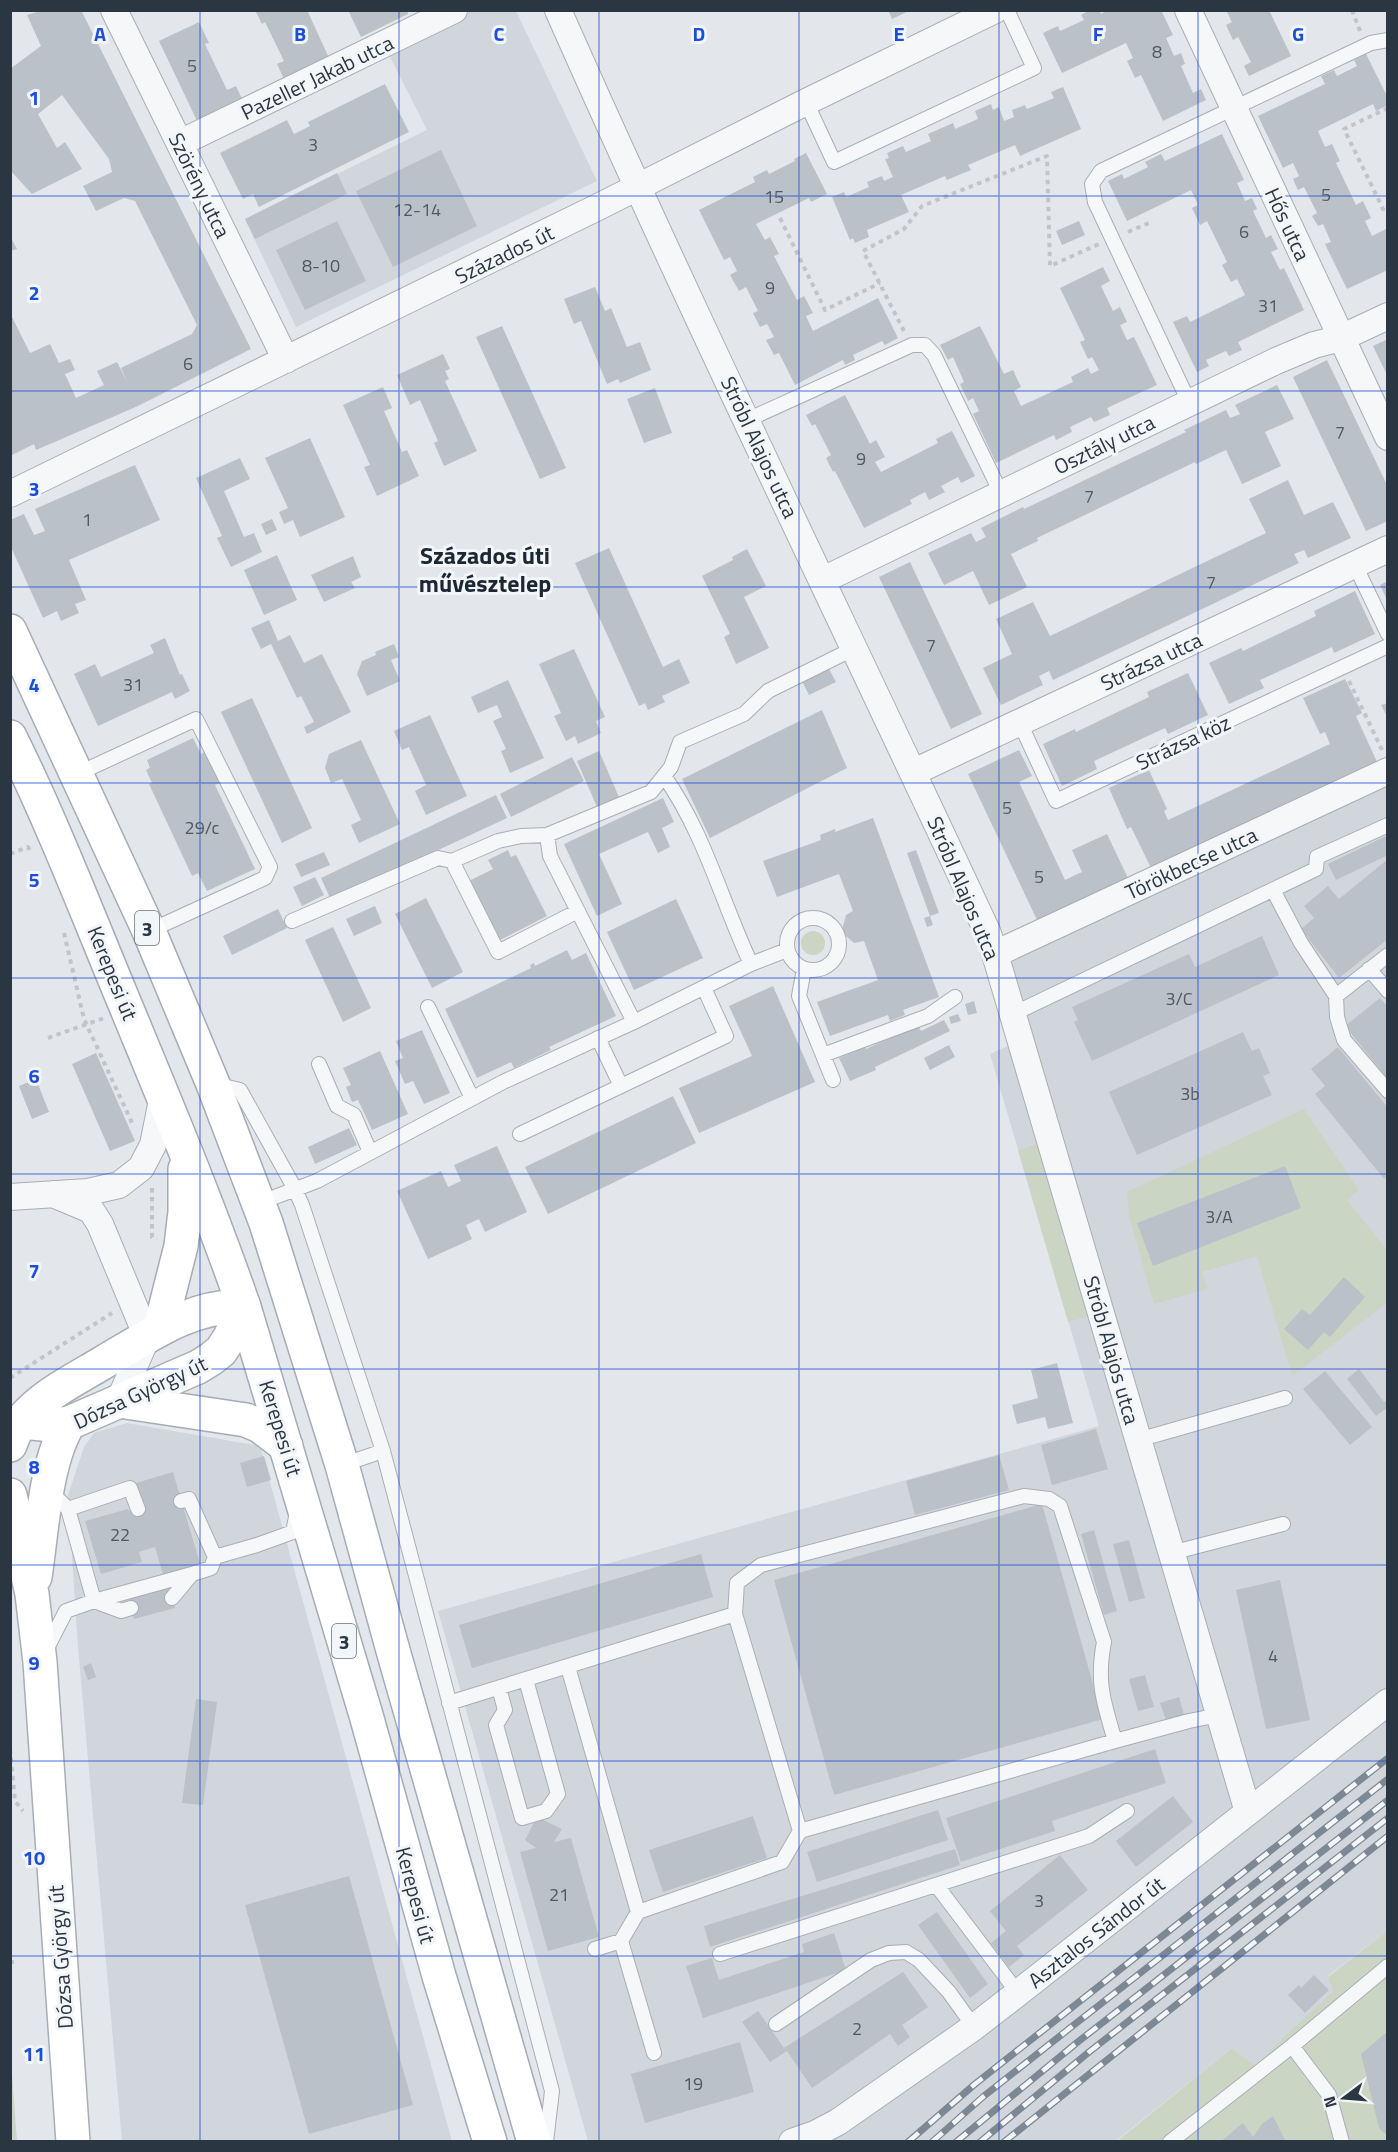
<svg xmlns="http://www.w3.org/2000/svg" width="1398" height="2152" viewBox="0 0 1398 2152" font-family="'Titillium Web',sans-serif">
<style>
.built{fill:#d1d6dd}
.green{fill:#cad5c4}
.building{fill:#bac1c8}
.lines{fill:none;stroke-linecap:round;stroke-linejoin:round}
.service-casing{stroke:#a8aeb5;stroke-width:16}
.minor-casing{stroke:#a8aeb5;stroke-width:28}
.secondary-casing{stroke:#a8aeb5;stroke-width:36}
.primary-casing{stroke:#a3acb7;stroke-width:36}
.path{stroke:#c1c5ca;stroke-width:4;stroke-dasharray:4.5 4.5;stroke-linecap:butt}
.service{stroke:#f6f7f9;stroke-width:14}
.minor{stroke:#f6f7f9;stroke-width:26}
.secondary{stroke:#fff;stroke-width:33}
.primary{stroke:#fff;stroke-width:33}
.rail-casing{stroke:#7d8895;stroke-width:7}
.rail{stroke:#f3f6f8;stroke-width:4.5;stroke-dasharray:14;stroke-linecap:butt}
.grid{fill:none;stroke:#1d4ed8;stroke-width:1.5;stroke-opacity:0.55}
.labels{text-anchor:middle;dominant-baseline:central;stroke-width:6;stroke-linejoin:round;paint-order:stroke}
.number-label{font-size:18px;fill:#4f5964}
.shield{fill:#f3f6f8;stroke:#677079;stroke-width:1.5}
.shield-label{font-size:20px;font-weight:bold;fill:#2b3643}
.street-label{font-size:21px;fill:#2b3643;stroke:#f3f6f8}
.quarter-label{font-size:24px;font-weight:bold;fill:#1d2734;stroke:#f3f6f8}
.grid-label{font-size:20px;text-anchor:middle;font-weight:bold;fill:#1d4ed8;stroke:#f3f6f8;stroke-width:6;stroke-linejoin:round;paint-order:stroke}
</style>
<rect width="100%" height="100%" fill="#e3e7eb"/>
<path class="built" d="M471,11H516L597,181L296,327L245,219L427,130L387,51Z
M1387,778V1931L1328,1976L1334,1991L1271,2049L1258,2067L1232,2048L1116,2141H588L438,1611L1099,1426L990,1054L1016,1042L984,966Z
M127,1423L260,1446L452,2141H122L78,1647L68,1495L84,1447L94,1433Z"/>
<path class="green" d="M801 943a12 12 0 1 1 24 0a12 12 0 1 1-24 0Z
M1304,1109L1359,1190L1347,1200L1387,1250V1303L1292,1376L1257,1256L1202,1272L1207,1289L1154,1304L1129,1216L1127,1192Z
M1038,1144L1064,1233L1061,1236L1062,1239L1066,1241L1088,1316L1068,1322L1018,1150Z
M1387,1931V2141L1116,2142L1232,2048L1258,2067L1271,2049L1333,1991L1328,1977Z
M11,2060L17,2141H11Z"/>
<path class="building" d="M44,10H81L251,349L138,406L36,450L34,444L10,456V313L30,353L50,344L59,363L70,359L75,370L65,374L76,398L104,385L97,371L117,362L128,384L121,368L192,334L197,325L135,201L124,198L96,211L83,186L112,172L109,159L62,95L38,114L57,148L65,142L82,169L32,194L10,170V69L41,46L27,15Z
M255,10H307L329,58L284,79L277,64L284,61L265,22L262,24Z
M348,10H407L408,14L361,37Z
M888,10H911L892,19Z
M1090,10H1099L1101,14L1108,10H1161L1173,35L1166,38L1174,56L1181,53L1185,64L1181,66L1193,93L1201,89L1206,100L1163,121L1141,75L1135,78L1127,61L1133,58L1126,43L1062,73L1043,33L1058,26L1060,31L1084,20L1081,15Z
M1226,10H1269L1291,56L1249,76L1244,66L1251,62L1238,37L1233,40L1226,25L1232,22Z
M199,22L209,43L205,44L227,90L236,86L244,103L199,125L159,41Z
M1366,54L1388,98V105L1376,111L1373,104L1318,131L1325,147L1332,144L1340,161L1336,163L1356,205L1363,201L1371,218L1365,221L1372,236L1388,228V270L1347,289L1325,244L1331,242L1323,224L1318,226L1312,216L1317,213L1304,187L1298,190L1293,179L1299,176L1293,163L1283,168L1258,116L1325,84L1321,76L1334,70L1337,76L1357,66L1354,60Z
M385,84L409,132L259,207L253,194L243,199L220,153L287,120L294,134L310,126L308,122Z
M1063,87L1081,129L1020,156L1015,145L968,165L971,170L947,180L945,176L901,195L909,212L867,230L869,237L855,243L853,238L850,240L832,197L844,192L846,197L869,187L867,182L882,176L884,181L893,177L885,159L889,158L887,153L903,146L906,152L931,141L928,134L953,123L955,129L978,119L975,111L991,104L993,110L999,107L1004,121L1014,117L1012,110L1025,105L1027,109L1054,98L1051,92Z
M1222,134L1244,180L1237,183L1245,201L1252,198L1257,209L1253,211L1266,238L1271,235L1278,249L1271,252L1280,270L1284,268L1304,310L1238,342L1242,350L1229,356L1226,351L1206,360L1209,366L1197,372L1173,322L1187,316L1190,322L1245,295L1237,279L1231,282L1222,265L1227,262L1207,221L1200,225L1192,208L1198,205L1191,190L1127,221L1108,181L1122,174L1124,179L1148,167L1145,162L1161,154L1165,161Z
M441,150L477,226L393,267L356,191Z
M806,153L827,194L811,202L809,198L756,224L765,240L770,237L779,254L774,256L797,300L804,296L813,313L806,316L813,331L878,298L898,338L885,345L882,341L853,355L855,360L845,365L843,360L795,385L779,353L774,355L766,340L774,337L767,324L760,327L753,313L758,311L746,287L739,291L730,275L737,271L730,257L724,260L699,210L755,182L753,177L767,170L769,174L795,161L794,159Z
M337,173L347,194L255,239L245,219Z
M337,221L366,281L305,310L276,250Z
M1079,221L1085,235L1062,245L1056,231Z
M10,236L17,249L10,251Z
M1103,267L1110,281L1101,286L1113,311L1120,307L1127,322L1120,325L1127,340L1134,337L1157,385L1107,408L1110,415L1094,422L1091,417L1070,427L1072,432L1056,440L1054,435L996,463L973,414L979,411L973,398L968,401L960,384L964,382L953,357L948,360L940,345L980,326L1004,374L1013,370L1021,387L1014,391L1021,406L1073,382L1071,377L1088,368L1091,374L1099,370L1092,357L1088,359L1080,342L1085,340L1060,288Z
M595,287L605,311L611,308L627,347L640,342L651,370L620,383L618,379L607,384L581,321L574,324L564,299Z
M502,326L566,468L540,479L476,337Z
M1388,339V377L1373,346Z
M443,354L450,369L445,371L449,379L445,381L477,451L444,466L434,443L438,441L420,400L410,405L397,375Z
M1327,360L1388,487V521L1366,531L1293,377Z
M1277,385L1294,419L1265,432L1281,466L1242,484L1226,450L1196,464L1195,462L1037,538L1038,541L1011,554L1027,587L989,605L973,571L944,585L928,553L971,533L976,542L986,537L981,528L1023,507L1024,509L1186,432L1184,430L1226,410L1230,418L1240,414L1235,405Z
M383,387L392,408L384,411L402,452L407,450L419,476L377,496L364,467L370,465L343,405Z
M655,388L672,433L644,443L627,399Z
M845,395L870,444L876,440L885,457L875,462L881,472L938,443L936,439L952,431L975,476L961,483L958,477L941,486L945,492L929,500L925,492L910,500L912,504L864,528L835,471L833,472L826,458L831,455L815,424L812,426L806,415Z
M310,438L345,517L300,537L293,520L284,524L279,512L288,508L265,458Z
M240,458L250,479L224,491L244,537L254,533L262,552L231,567L217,538L222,536L196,478Z
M135,465L160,520L69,560L86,600L75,604L79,613L61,621L57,611L43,618L10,545V520L24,514L34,535L45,531L35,509Z
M1288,480L1304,515L1333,502L1351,538L1308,558L1304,550L1294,554L1299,563L1053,680L1049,671L1039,676L1043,685L1001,705L983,668L1012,654L996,619L1033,602L1050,636L1266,533L1249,499Z
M272,519L277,530L266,535L261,524Z
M609,548L663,667L679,659L690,683L662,696L665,702L648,710L645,703L639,706L575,563Z
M747,549L766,586L744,597L769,648L736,664L724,637L730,634L702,576L733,560L732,557Z
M277,555L297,600L264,615L244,570Z
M353,556L361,577L351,582L355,588L324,602L311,575Z
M910,562L982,714L951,729L879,577Z
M1388,581V602L1380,585Z
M1355,591L1375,634L1334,653L1332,647L1260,680L1264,688L1229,704L1209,663L1241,648L1243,651L1316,616L1314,611Z
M269,620L278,641L290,635L304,663L322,654L351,712L307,734L304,727L314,722L301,696L297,698L271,644L261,649L251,628Z
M165,638L180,675L182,674L190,691L175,699L172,692L98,726L74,674L95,664L101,677L154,653L150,645Z
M394,644L399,657L391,660L400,681L367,696L357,674L362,661L376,655L375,652Z
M574,649L605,717L596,721L601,733L578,744L575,736L566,741L554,716L561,713L539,664Z
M828,667L836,682L809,695L801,679Z
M1188,673L1208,715L1168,734L1165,728L1094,761L1097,769L1062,786L1043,744L1075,729L1076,732L1149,697L1147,692Z
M1345,679L1362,713L1356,716L1377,762L1151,868L1131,827L1127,829L1109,788L1149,770L1167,809L1164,811L1168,820L1330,744L1325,732L1320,734L1303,698Z
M508,680L544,758L510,773L501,751L506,749L493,721L502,717L497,705L478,713L471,697Z
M252,698L312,828L282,843L221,712Z
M1388,703V718L1381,705Z
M822,710L847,768L710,838L682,779Z
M430,715L467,796L426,815L415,791L426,785L409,747L402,750L394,731Z
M193,738L201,754L207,751L222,782L215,785L255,869L207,891L198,873L192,876L149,784L152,783L146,770L150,768L147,760Z
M361,740L400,824L359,843L351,825L361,820L342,779L331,783L325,768L329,754Z
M1019,750L1032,776L1019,782L1065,880L1082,872L1072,850L1107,834L1128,878L1037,920L968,774Z
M599,751L619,797L597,807L577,761Z
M572,757L584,781L511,817L500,794Z
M496,795L507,818L331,900L321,878Z
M663,798L674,822L662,828L670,847L658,853L648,832L599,854L622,904L597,916L564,844Z
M873,818L939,997L903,1010L905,1015L890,1021L888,1015L830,1036L817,1002L878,980L864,941L854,943L847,937L842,930L846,915L853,911L839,874L777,897L763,861L821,840L820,835L835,829V832Z
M1386,836L1388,855L1336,880L1328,864Z
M508,850L511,857L516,855L547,916L498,941L467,882L493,869L488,860Z
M916,850L939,913L930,916L907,853Z
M324,852L330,865L301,877L295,864Z
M1388,859V939L1339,978L1301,929L1314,918L1304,906L1328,886L1339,899Z
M315,877L324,895L302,906L293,887Z
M426,898L463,972L432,988L395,914Z
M676,899L703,958L634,990L607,932Z
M375,906L382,923L354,936L346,919Z
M278,909L287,928L232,955L223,936Z
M930,916L933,925L927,927L924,918Z
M333,927L371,1008L343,1022L305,940Z
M1262,936L1279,975L1092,1061L1074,1022L1078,1020L1072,1007L1189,954L1195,967Z
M567,950L572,960L586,953L616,1016L549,1047L551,1050L514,1068L511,1062L477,1078L445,1009L531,968L530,965L534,963L535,966Z
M773,986L815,1082L699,1133L679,1088L752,1056L729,1006Z
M1380,998L1388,1007V1079L1345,1026Z
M974,1001L977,1013L968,1015L965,1004Z
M958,1014L961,1021L951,1024L949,1017Z
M944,1020L950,1031L875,1067L876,1070L850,1081L839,1058L865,1047L866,1049L918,1025L921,1031Z
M422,1030L450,1093L424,1104L413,1081L405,1084L395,1061L403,1058L396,1041Z
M1243,1032L1252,1051L1259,1048L1270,1073L1263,1076L1272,1095L1137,1155L1109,1092Z
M949,1045L955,1057L930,1070L924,1058Z
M1338,1047L1388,1108V1176L1384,1179L1315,1094L1325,1086L1311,1069Z
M380,1051L408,1114L372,1130L358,1100L352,1102L346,1087L351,1085L343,1068Z
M96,1053L135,1141L110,1151L72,1064Z
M36,1079L49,1112L32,1119L19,1086Z
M673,1096L696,1143L548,1214L525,1167Z
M349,1128L357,1145L315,1164L308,1147Z
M497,1146L527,1212L485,1232L479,1219L466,1225L472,1239L428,1259L397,1191L441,1171L448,1187L461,1181L454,1165Z
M1285,1166L1301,1208L1153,1266L1137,1223Z
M1344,1277L1365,1297L1330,1337L1324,1332L1308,1350L1284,1329L1302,1309L1310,1315Z
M1057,1363L1073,1423L1048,1429L1045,1417L1017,1424L1012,1405L1038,1398L1031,1370Z
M1359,1369L1384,1402L1388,1399V1407L1376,1416L1347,1379Z
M1325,1371L1372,1427L1350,1445L1303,1389Z
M1096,1429L1108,1469L1052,1485L1041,1445Z
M999,1455L1009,1490L915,1515L906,1481Z
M264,1456L271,1480L247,1487L240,1463Z
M173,1472L201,1567L164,1578L155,1547L139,1552L142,1562L101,1574L85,1521L128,1509L129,1511L144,1507L136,1483Z
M1042,1504L1103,1719L834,1795L774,1580Z
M1094,1530L1117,1611L1104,1615L1081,1534Z
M1129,1540L1145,1598L1129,1602L1113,1544Z
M701,1554L713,1597L472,1668L459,1625Z
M1280,1580L1310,1720L1266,1729L1236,1590Z
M170,1587L175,1608L134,1619L129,1598Z
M91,1663L96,1677L88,1680L83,1667Z
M1145,1675L1154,1707L1138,1711L1129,1679Z
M1179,1697L1184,1715L1166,1720L1160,1703Z
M196,1699L217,1702L203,1805L182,1803Z
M1155,1749L1166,1783L1052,1821L1055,1831L961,1862L946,1818Z
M1173,1796L1193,1822L1136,1867L1116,1841Z
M938,1810L948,1840L817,1882L807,1852Z
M753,1816L767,1858L663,1892L649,1850Z
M537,1817L562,1829L554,1842L571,1838L599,1937L548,1951L520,1852L536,1848L525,1840Z
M955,1849L960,1865L710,1947L704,1926Z
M1060,1855L1088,1890L1017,1946L1024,1955L1009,1967L991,1943L1006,1931L990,1911Z
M349,1876L413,2105L309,2134L245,1905Z
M937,1912L988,1984L970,1998L918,1925Z
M834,1933L846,1970L703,2018L686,1966L712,1958L719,1980L804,1952L802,1944Z
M903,1972L928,2007L902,2025L910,2037L898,2046L890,2034L812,2088L787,2051L770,2062L742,2022L758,2011L784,2048Z
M1314,1975L1329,1990L1305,2013L1288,1995L1299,1985L1301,1988Z
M1388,2031V2137L1379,2128L1361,2054Z
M740,2042L754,2092L645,2123L631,2074Z
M1273,2116L1286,2142H1220L1243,2123L1253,2137L1262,2124Z"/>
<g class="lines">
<g class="service-casing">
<path id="service" d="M806,102L834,162L1034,68L1007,10
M1189,402L1095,202L1092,184L1101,171L1371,43L1388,40
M747,420L912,345H925L934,355L1001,493
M1355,565L1388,634
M1020,723L1056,801L1388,646
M77,774L196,719L270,867L265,878L149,931
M664,776C704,832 722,902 751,964
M547,835L550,856L634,1022
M452,861L498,952L578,911
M1273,890L1301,943L1336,996L1337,1017L1344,1040L1388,1091
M787 944a26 26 0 1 1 52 0a26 26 0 1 1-52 0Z
M292,921L438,858L452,861L498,841L521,836L547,835L651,792L671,767L680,742L744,714L768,691L855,648
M804,969L799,996L833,1080
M1369,969L1388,991
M1336,996L1388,955
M428,1007L472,1098
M1013,1014L1316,869L1317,857L1388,825
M823,1055L928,1016L955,997
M319,1064L337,1106L354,1115L370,1152
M215,1084L240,1090L295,1189L302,1205L383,1451L552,2091L546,2142
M621,1086L726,1036L704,988
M520,1134L621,1086L598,1038
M259,1203L317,1181L503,1082L634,1022L751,964L787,950
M1138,1440L1285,1398
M342,1465L383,1451
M50,1491L68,1509L94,1601L121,1611L131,1608
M68,1509L130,1488L138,1509
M1171,1553L1283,1524
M215,1557L257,1545L293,1532L297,1512
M172,1598L192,1574L211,1568L215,1557L189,1499L181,1501
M45,1652L66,1611L94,1601L192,1574
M568,1667L638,1912
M499,1688L505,1710L496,1725L522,1818L546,1811L558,1794L526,1680
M449,1703L735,1614
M1115,1741C1104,1703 1096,1683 1104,1642L1060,1506L1049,1499L1024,1496L761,1565L737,1583L735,1614L800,1831L1115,1741L1189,1721L1219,1715
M937,1886L1018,1993
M595,1949L621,1941
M720,1954L1089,1836L1127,1811
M776,2024L871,1960L889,1953L906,1952L919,1960L949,1992L974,2027
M1292,2046L1329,2095L1342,2142
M654,2053L621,1941L638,1912L782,1862L800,1831
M1170,2142L1292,2046L1388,1966"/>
</g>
<g class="minor-casing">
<path id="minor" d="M114,10L286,360
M558,10C695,320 844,624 987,931L995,954L1248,1812
M1188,10L1388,437
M180,143L454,10
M10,494L596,208L806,102L995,10
M823,580L1276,361L1314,345L1341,338L1388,316
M914,772L1388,549
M995,954L1388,771
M53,1194L91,1210L100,1224L147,1337L119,1401
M10,1197L88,1192L119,1185L141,1168L153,1145L163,1095
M792,2142L815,2134L838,2122L974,2027L1018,1993L1388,1702"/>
</g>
<g class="secondary-casing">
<path id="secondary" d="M10,1445C13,1437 17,1427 22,1420C44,1394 76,1379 104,1362C146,1338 193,1303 244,1307L230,1337L221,1351L211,1359L198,1367L69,1423L53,1425L21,1422
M10,1495L32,1594L40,1662L73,2142
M35,1577C42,1531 45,1462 69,1423"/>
</g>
<g class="primary-casing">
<path id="primary" d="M10,631L149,931L213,1084L266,1223L342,1465L394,1654L534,2142
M10,737C54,826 89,918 127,1009C168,1108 209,1206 244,1307L366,1715L439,1976L490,2142
M160,1329L181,1246L185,1212V1169
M119,1401L246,1420L260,1426L286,1446"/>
</g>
<path class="path" d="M1352,10L1360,31
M1388,108L1344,129L1385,213L1388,212
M780,218L825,310L880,283
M1128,232L1149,223
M904,331L863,251L904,229L922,206L1047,156L1050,266L1099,244
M1349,681L1382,750
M10,854L28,847L30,851
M64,933L84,1019L133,1125
M48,1038L104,1018
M152,1188V1237L157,1239
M10,1378L112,1313
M10,1749L15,1801L23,1811
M10,1962H14"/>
<use href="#service" class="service"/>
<use href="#minor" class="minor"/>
<use href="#secondary" class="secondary"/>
<use href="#primary" class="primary"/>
<g class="rail-casing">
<path id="rail" d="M908,2142L975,2084L1388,1758
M932,2142L984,2096L1070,2028L1388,1779
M956,2142L1079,2041L1388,1800
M980,2142L1089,2052L1388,1818
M1004,2142L1388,1836"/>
</g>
<use href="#rail" class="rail"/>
</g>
<path class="grid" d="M200,10V2142M399,10V2142M599,10V2142M799,10V2142M999,10V2142M1198,10V2142M10,196H1388M10,391H1388M10,587H1388M10,783H1388M10,978H1388M10,1174H1388M10,1369H1388M10,1565H1388M10,1761H1388M10,1956H1388"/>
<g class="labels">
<g class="number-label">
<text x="1157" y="51">8</text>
<text x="192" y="65">5</text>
<text x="313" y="144">3</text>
<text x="1326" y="194">5</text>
<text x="774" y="196">15</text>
<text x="417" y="209">12-14</text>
<text x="1244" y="231">6</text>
<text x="321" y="265">8-10</text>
<text x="770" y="287">9</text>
<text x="1268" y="305">31</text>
<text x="188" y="363">6</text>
<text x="1340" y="432">7</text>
<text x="861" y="458">9</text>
<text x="1089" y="496">7</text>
<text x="87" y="519">1</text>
<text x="1211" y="582">7</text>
<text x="931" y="645">7</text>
<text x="133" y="684">31</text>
<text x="1007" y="807">5</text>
<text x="202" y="827">29/c</text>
<text x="1039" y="876">5</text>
<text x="1179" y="998">3/C</text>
<text x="1190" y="1093">3b</text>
<text x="1219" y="1216">3/A</text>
<text x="120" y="1534">22</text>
<text x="1273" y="1655">4</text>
<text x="559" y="1894">21</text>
<text x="1039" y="1900">3</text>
<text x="857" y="2028">2</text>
<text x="693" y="2083">19</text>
</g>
<g class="shield">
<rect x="135" y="911" width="24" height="34" rx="4.5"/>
<rect x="332" y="1624" width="24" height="34" rx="4.5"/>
</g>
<g class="shield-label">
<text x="147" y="928">3</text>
<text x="344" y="1641">3</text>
</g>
<g class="street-label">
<text transform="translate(317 77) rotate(-26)">Pazeller Jakab utca</text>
<text transform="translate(200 185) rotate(64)">Szörény utca</text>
<text transform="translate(1288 224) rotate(65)">Hős utca</text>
<text transform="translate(504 254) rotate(-26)">Százados út</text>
<text transform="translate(1104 444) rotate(-26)">Osztály utca</text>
<text transform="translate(760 447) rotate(65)">Stróbl Alajos utca</text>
<text transform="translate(1151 661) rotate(-25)">Strázsa utca</text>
<text transform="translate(1183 742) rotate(-25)">Strázsa köz</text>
<text transform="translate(1191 863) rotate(-25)">Törökbecse utca</text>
<text transform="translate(964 888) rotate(67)">Stróbl Alajos utca</text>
<text transform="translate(113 973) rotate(68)">Kerepesi út</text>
<text transform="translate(1112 1350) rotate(74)">Stróbl Alajos utca</text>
<text transform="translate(140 1392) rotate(-25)">Dózsa György út</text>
<text transform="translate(281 1428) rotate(73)">Kerepesi út</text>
<text transform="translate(416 1895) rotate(75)">Kerepesi út</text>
<text transform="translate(1096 1932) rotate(-38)">Asztalos Sándor út</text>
<text transform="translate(60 1957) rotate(-94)">Dózsa György út</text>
</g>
<g class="quarter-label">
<text x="485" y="555">Százados úti<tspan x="485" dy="28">művésztelep</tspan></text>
</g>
</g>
<g class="grid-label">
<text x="100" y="41">A</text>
<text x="300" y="41">B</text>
<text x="499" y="41">C</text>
<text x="699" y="41">D</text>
<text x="899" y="41">E</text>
<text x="1098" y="41">F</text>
<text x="1298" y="41">G</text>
<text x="34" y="105">1</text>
<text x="34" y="300">2</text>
<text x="34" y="496">3</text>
<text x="34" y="692">4</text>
<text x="34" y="887">5</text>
<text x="34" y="1083">6</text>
<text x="34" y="1278">7</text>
<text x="34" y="1474">8</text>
<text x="34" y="1670">9</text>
<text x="34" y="1865">10</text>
<text x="34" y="2061">11</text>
</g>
<rect width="1398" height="2152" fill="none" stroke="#2b3643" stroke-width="24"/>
<g transform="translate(1344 2098) rotate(254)" stroke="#f3f6f8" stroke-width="4.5" paint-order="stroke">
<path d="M0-4.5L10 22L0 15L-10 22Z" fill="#2b3643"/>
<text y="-9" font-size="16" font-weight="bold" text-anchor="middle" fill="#2b3643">N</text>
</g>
</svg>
